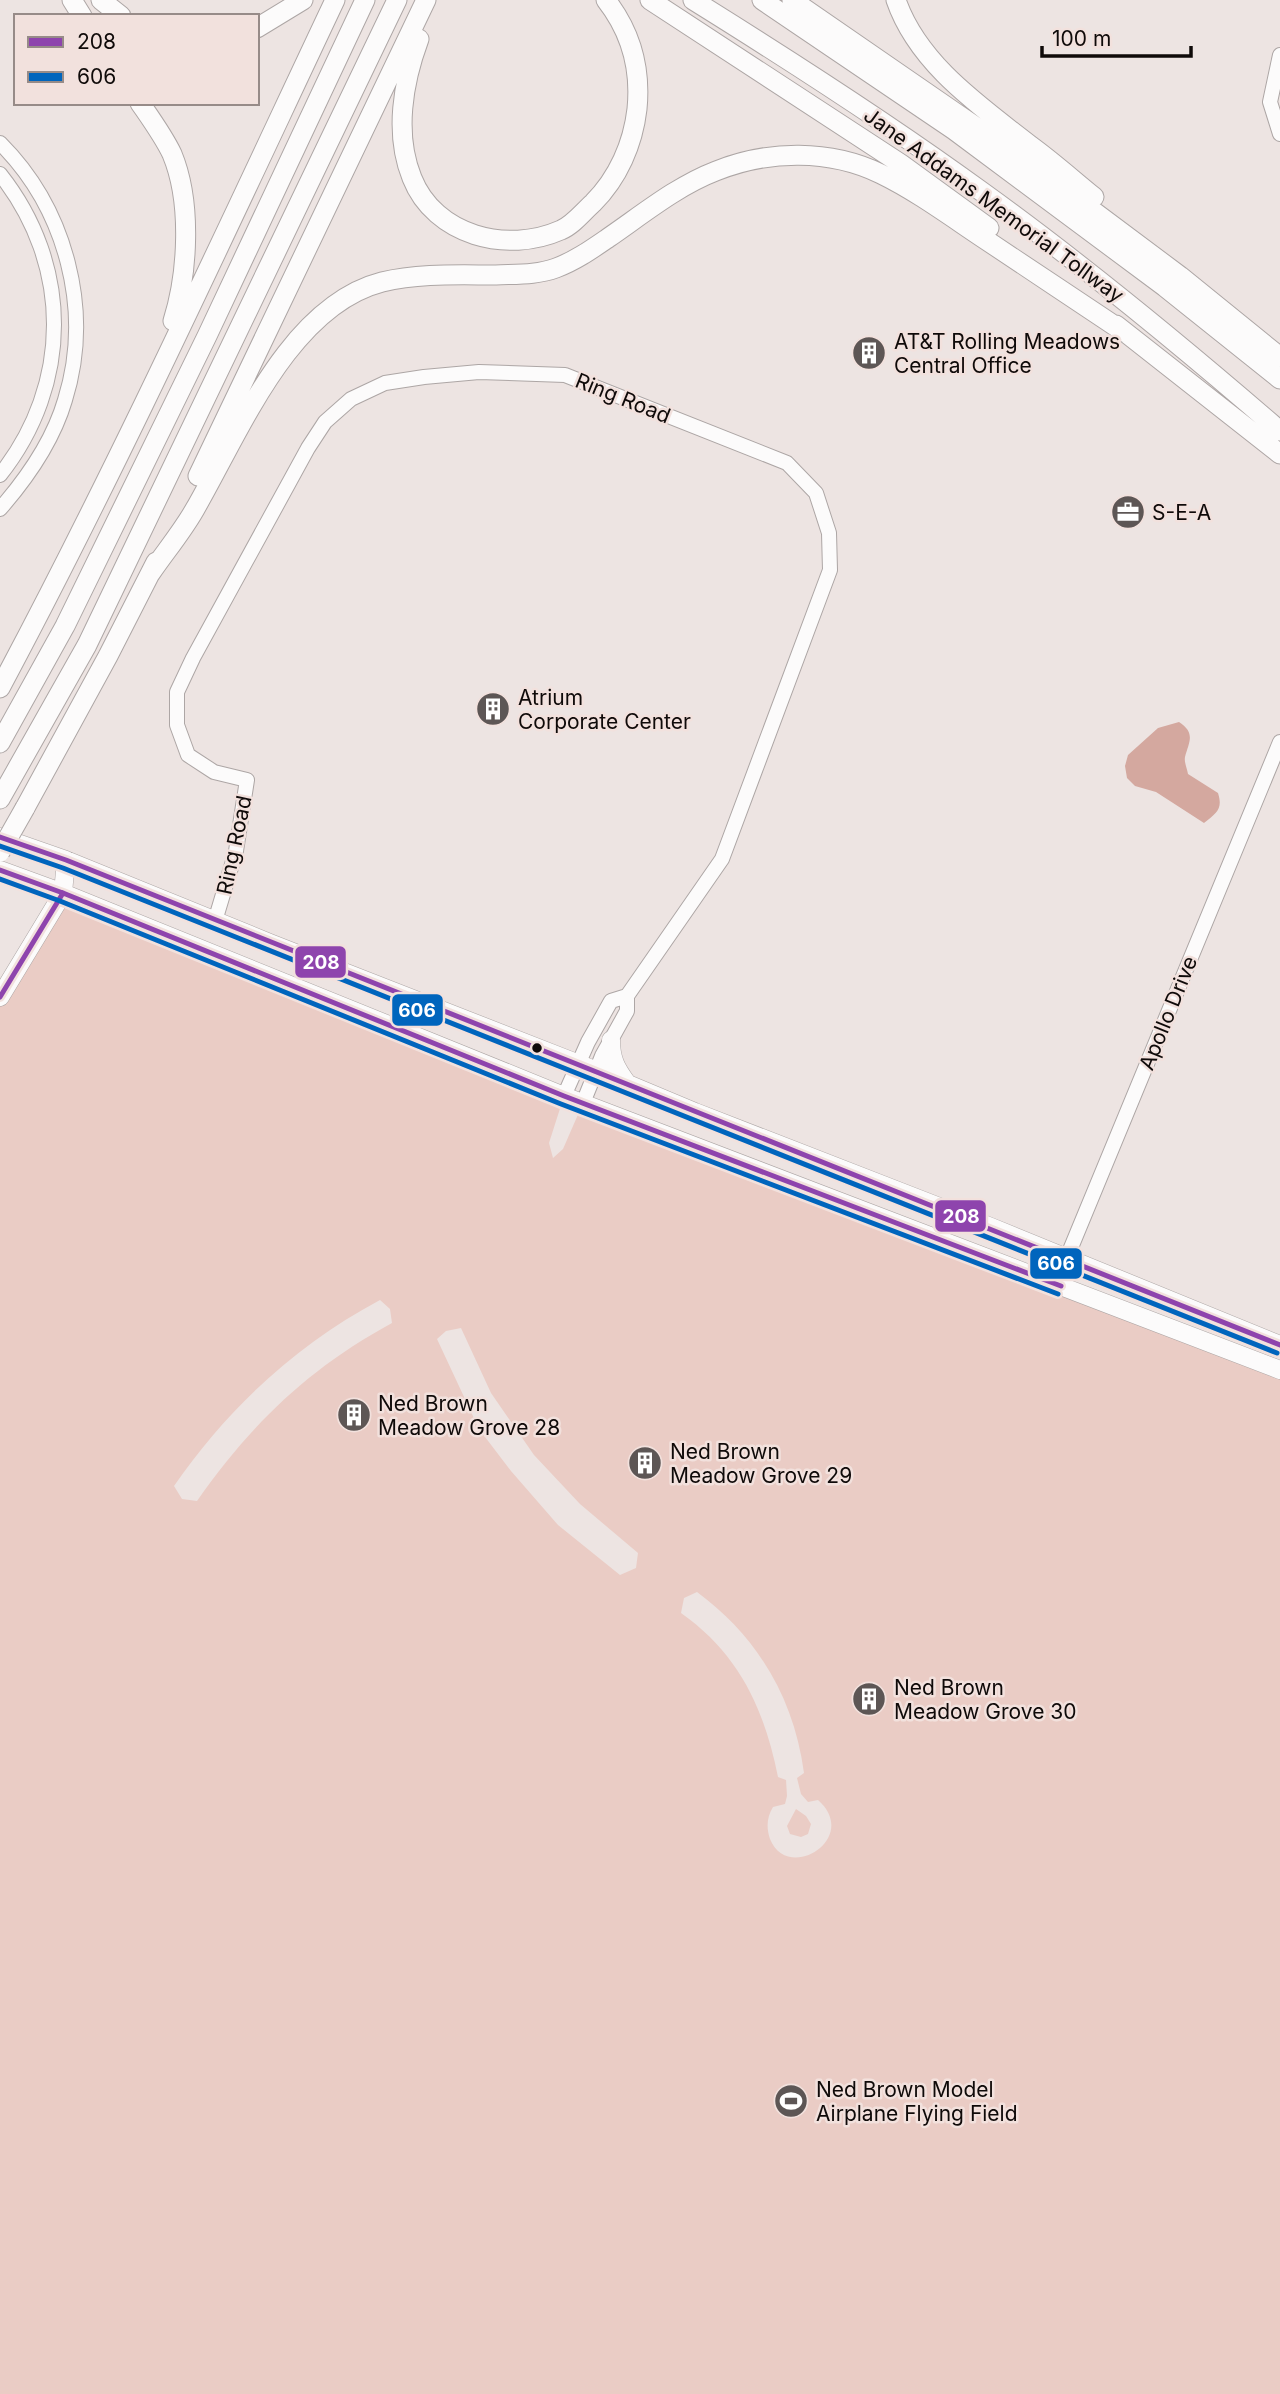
<svg xmlns="http://www.w3.org/2000/svg" width="1280" height="2394" viewBox="0 0 1280 2394" font-family="Inter,sans-serif">
<style>
.green{fill:#eaccc5;fill-rule:evenodd}
.water{fill:#d4a89f}
.lines{fill:none;stroke-linecap:round;stroke-linejoin:round}
.minor-casing{stroke:#ada6a5;stroke-width:16}
.major-casing{stroke:#ada6a5;stroke-width:19}
.highway-casing{stroke:#ada6a5;stroke-width:21}
.minor{stroke:#fcfbfb;stroke-width:14}
.major{stroke:#fcfbfb;stroke-width:18}
.highway{stroke:#fcfbfb;stroke-width:19}
.highway-bridge-casing{stroke:#ada6a5;stroke-width:21;stroke-linecap:butt}
.highway-bridge{stroke:#fcfbfb;stroke-width:19}
.bus-1-casing{stroke:#f2e1dd;stroke-width:10}
.bus-2-casing{stroke:#f2e1dd;stroke-width:10}
.bus-1{stroke:#8e44ad;stroke-width:5}
.bus-2{stroke:#0065bd;stroke-width:5}
.bus-dot{fill:#0f0a09;stroke:#f2e1dd;stroke-width:2.5}
.labels{text-anchor:middle;dominant-baseline:central;stroke-width:5;stroke-linejoin:round;paint-order:stroke}
.street-label{font-size:21px;fill:#0f0a09;stroke:#f2e1dd}
.poi-label{font-size:21px;fill:#0f0a09;stroke:#f2e1dd;text-anchor:start}
.line-badge{stroke:#f2e1dd;stroke-width:2.5}
.badge-label{font-size:19px;text-anchor:middle;font-weight:bold;fill:#fff}
</style>
<rect width="100%" height="100%" fill="#ede4e2"/>
<path class="green" d="M63,893L564,1096L549,1143L553,1158L563,1149L583,1103L1280,1370V2394H0V1002ZM380,1300L390,1309L392,1323C309,1368 251,1424 197,1501L182,1499L174,1486C228,1408 296,1345 380,1300ZM461,1328L491,1393L534,1455L580,1504L638,1553L636,1568L620,1575L558,1525L511,1471L479,1429L437,1339L446,1331ZM697,1592C757,1636 794,1698 804,1773L797,1778L801,1794L808,1802L818,1800C861,1838 788,1884 770,1839C766,1827 767,1817 773,1807L785,1804L787,1796L786,1780L778,1777C764,1708 739,1654 681,1613L684,1598Z
M796,1809L806,1816L811,1824L808,1834L801,1837L790,1834L787,1826Z"/>
<path class="water" d="M1179,722C1196,733 1189,742 1185,757C1184,762 1187,768 1188,774L1218,793C1223,809 1217,813 1204,823L1156,792L1135,786L1127,778L1125,766L1128,755L1158,728Z"/>
<g class="lines">
<g class="minor-casing">
<path id="minor" d="M1280,55L1270,102L1280,134
M0,143C66,209 93,310 65,400C53,441 28,477 0,509
M0,174C72,265 72,384 0,475
M215,921L236,851L247,780L214,772L188,755L177,725V692L193,658L308,448L325,422L351,399L385,383L424,377L479,372L565,375L787,463L816,493L829,533L830,570L722,859L627,996V1011L602,1056L583,1103
M564,1096L588,1042L611,1001L627,996
M1056,1284L1280,742"/>
</g>
<g class="major-casing">
<path id="major" d="M0,837L66,860L270,943L597,1071L695,1112L991,1227L1280,1345
M0,870L63,893L564,1096L1280,1370
M0,997L63,893L66,860
M611,1040C611,1059 616,1068 627,1083"/>
</g>
<g class="highway-casing">
<path id="highway" d="M72,0L82,16
M101,0L121,16
M650,0L901,164L989,228
M693,0C791,61 888,123 981,191C1085,266 1183,347 1280,431
M762,0L954,130L1165,287L1280,379
M792,0L1037,169L1180,276L1280,357
M896,0C918,64 980,106 1031,146C1053,162 1073,180 1094,197
M257,28L303,0
M419,39C403,82 394,134 412,178C435,236 507,254 561,230C573,225 583,212 593,203C618,178 633,144 637,109C641,69 631,32 606,0
M140,103C151,119 164,137 172,154C192,202 188,273 173,321
M1116,325L1280,454
M198,476L426,0
M150,574C165,552 182,532 195,509C239,433 289,306 382,282C419,273 458,275 496,275C517,274 537,275 556,268C575,261 592,249 608,238C643,214 677,186 716,171C768,150 830,149 881,174C916,191 950,216 983,238C1030,269 1077,301 1124,332
M0,688C120,463 226,231 335,0
M0,743L65,626L207,336L365,0
M0,799L87,645L397,0
M25,808L108,656L156,562"/>
</g>
<use href="#minor" class="minor"/>
<use href="#major" class="major"/>
<use href="#highway" class="highway"/>
<g class="highway-bridge-casing">
<path id="highway-bridge" d="M0,852L25,808"/>
</g>
<use href="#highway-bridge" class="highway-bridge"/>
<g class="bus-1-casing">
<path id="bus-1" d="M0,837L66,860C470,1024 877,1180 1280,1345
M0,870L63,893L564,1096L1061,1286
M0,997L63,893"/>
</g>
<g class="bus-2-casing">
<path id="bus-2" d="M0,846L63,868C467,1032 873,1188 1277,1353
M0,879L60,901L561,1104L1058,1294"/>
</g>
<use href="#bus-1" class="bus-1"/>
<use href="#bus-2" class="bus-2"/>
</g>
<defs>
<g id="building-disc" transform="scale(1.75)"><circle r="9.5" fill="#5d5655" stroke="#f2e1dd"/><path d="M-4-6H4V6H1V3H-1V6H-4ZM-2.5-4.3h1.7v1.8h-1.7ZM.8-4.3h1.7v1.8H.8ZM-2.5-1h1.7V.8h-1.7ZM.8-1h1.7V.8H.8Z" fill="#fff"/></g>
<g id="office-disc" transform="scale(1.75)"><circle r="9.5" fill="#5d5655" stroke="#f2e1dd"/><path d="M-6-3h4V-5.5h4V-3h4V5H-6ZM-1-4.5V-3h2v-1.5ZM-6 0V1H6V0Z" fill="#fff"/></g>
<g id="stadium-disc" transform="scale(1.75)"><circle r="9.5" fill="#5d5655" stroke="#f2e1dd"/><path d="M0-5a6.5 5 0 1 0 0 10a6.5 5 0 1 0 0-10ZM-3.5-1.8h7v3.6h-7Z" fill="#fff"/></g>
</defs>
<g fill-rule="evenodd">
<use href="#building-disc" x="869" y="353"/>
<use href="#office-disc" x="1128" y="512"/>
<use href="#building-disc" x="493" y="709"/>
<use href="#building-disc" x="354" y="1415"/>
<use href="#building-disc" x="645" y="1463"/>
<use href="#building-disc" x="869" y="1699"/>
<use href="#stadium-disc" x="791" y="2101"/>
</g>
<circle class="bus-dot" cx="537" cy="1048" r="6"/>
<g class="labels">
<g class="street-label">
<text transform="translate(994 205) rotate(36)">Jane Addams Memorial Tollway</text>
<text transform="translate(623 398) rotate(22)">Ring Road</text>
<text transform="translate(234 845) rotate(-78)">Ring Road</text>
<text transform="translate(1168 1013) rotate(-68)">Apollo Drive</text>
</g>
<g class="poi-label">
<text x="894" y="341">AT&amp;T Rolling Meadows<tspan x="894" dy="24">Central Office</tspan></text>
<text x="1152" y="512">S-E-A</text>
<text x="518" y="697">Atrium<tspan x="518" dy="24">Corporate Center</tspan></text>
<text x="378" y="1403">Ned Brown<tspan x="378" dy="24">Meadow Grove 28</tspan></text>
<text x="670" y="1451">Ned Brown<tspan x="670" dy="24">Meadow Grove 29</tspan></text>
<text x="894" y="1687">Ned Brown<tspan x="894" dy="24">Meadow Grove 30</tspan></text>
<text x="816" y="2089">Ned Brown Model<tspan x="816" dy="24">Airplane Flying Field</tspan></text>
</g>
</g>
<g class="line-badge">
<rect x="294" y="945" width="53" height="34" rx="7" fill="#8e44ad"/>
<rect x="391" y="993" width="53" height="34" rx="7" fill="#0065bd"/>
<rect x="934" y="1199" width="53" height="34" rx="7" fill="#8e44ad"/>
<rect x="1029" y="1247" width="54" height="33" rx="7" fill="#0065bd"/>
</g>
<g class="badge-label">
<text x="321" y="969">208</text>
<text x="417" y="1017">606</text>
<text x="961" y="1223">208</text>
<text x="1056" y="1270">606</text>
</g>
<rect x="14" y="14" width="245" height="91" fill="#f2e1dd" stroke="#978b88" stroke-width="2"/>
<rect x="28" y="37" width="35" height="10" fill="#8e44ad" stroke="#978b88" stroke-width="2"/>
<text x="77" y="49" font-size="21" fill="#0f0a09">208</text>
<rect x="28" y="72" width="35" height="10" fill="#0065bd" stroke="#978b88" stroke-width="2"/>
<text x="77" y="84" font-size="21" fill="#0f0a09">606</text>
<path d="M1042 46v10h149v-10" fill="none" stroke="#0f0a09" stroke-width="3.5"/>
<text x="1052" y="46" font-size="21" fill="#0f0a09" stroke="#f2e1dd" stroke-width="5" paint-order="stroke">100 m</text>
</svg>
